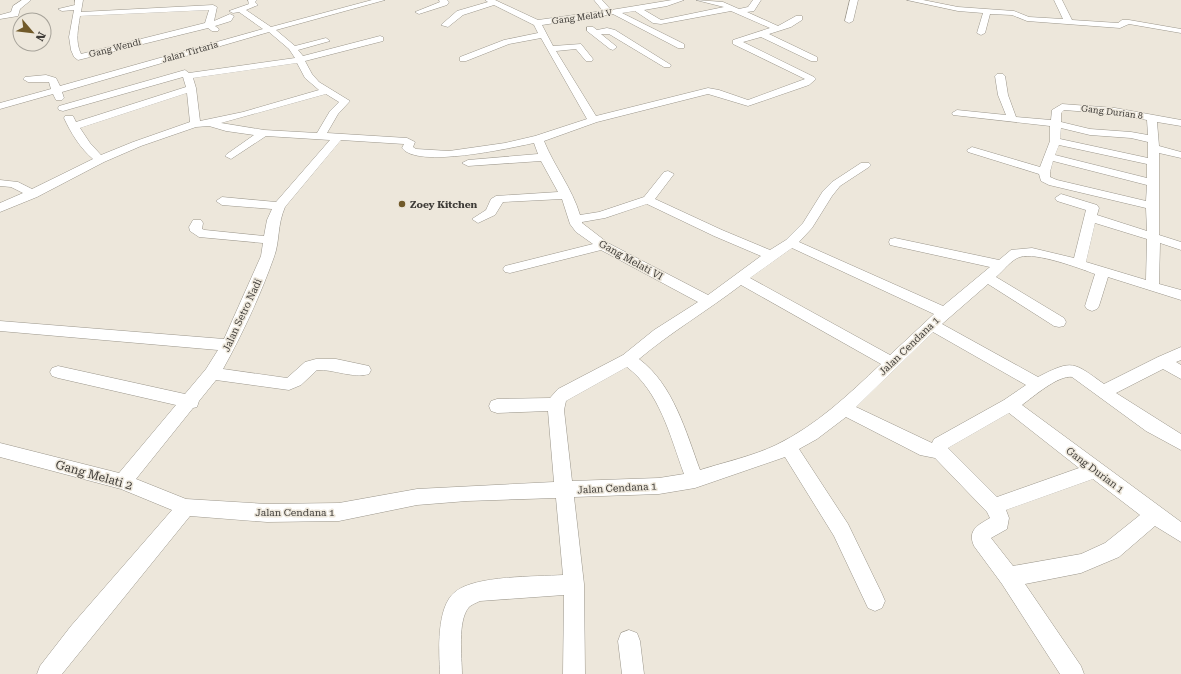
<svg xmlns="http://www.w3.org/2000/svg" width="1181" height="674" viewBox="0 0 1181 674" font-family="'Roboto Serif',serif">
<style>
.lines{fill:none;stroke-linecap:round;stroke-linejoin:round}
.minor-casing{stroke:#9b968b;stroke-width:1}
.minor{fill:#fff;fill-rule:evenodd}
.poi-dot{fill:#715a2a;stroke:#ede7db;stroke-width:1.5}
.labels{text-anchor:middle;dominant-baseline:central;stroke-width:3;stroke-linejoin:round;paint-order:stroke}
.far-street-label{font-size:9px;fill:#3f3c38;stroke:#ede7db}
.poi-label{font-size:10px;font-weight:bold;fill:#3f3c38;stroke:#ede7db;text-anchor:start}
.street-label{font-size:10px;fill:#3f3c38;stroke:#ede7db}
.near-street-label{font-size:12px;fill:#3f3c38;stroke:#ede7db}
</style>
<rect width="100%" height="100%" fill="#ede7db"/>
<g class="lines">
<g class="minor-casing">
<path id="minor" d="M22,0H31L20,9L18,16L0,19V15L11,12L13,6Z
M75,0H83L81,12L213,5L217,7L214,21L230,14L234,16L231,21L215,26L219,29L218,31H212L208,28L78,60L74,57L71,50L69,37L74,10L62,11L58,9L75,5ZM209,10L205,23L81,54C75,42 78,29 80,16Z
M248,0H257L255,2L258,5L246,10L271,27L372,0H385L276,30L295,46L326,38L330,41L298,50L303,56L380,36L383,37V41L305,61L312,74L319,82L350,101L338,114L327,133L407,138L415,142L413,147L416,149L449,151L505,143L535,136L587,119L541,38L509,44L466,61H460V57L504,40L538,33L534,25L494,5L463,15L448,27L441,25L457,11L488,2L485,0H495L538,20L603,11L594,0H602L611,10L672,0H684L667,6L644,10L661,20L724,7L696,0L723,2L739,9L748,7L753,0H761L754,11L747,12L778,26L796,16H802V20L791,27L769,34L817,57V61H811L761,37L743,42L814,77L816,79L809,85L748,106L708,94L597,122L544,141C554,166 572,188 580,215L599,212L644,197L664,172L668,171L674,174L655,199L722,230L770,250L786,240L803,223L823,191L832,182L861,163H869L871,165L869,167L840,186L832,196L812,228L799,242L943,306L990,267L890,245L889,242L890,239L895,238L999,260L1011,250L1032,248L1074,258L1086,210L1057,201L1055,198L1061,194L1097,205L1099,208L1097,215L1147,231L1146,208L1049,185L1041,181L1039,174L968,152L967,150L972,147L1040,167L1050,141V126L953,115L952,113L957,110L1006,115L998,95L995,76L997,74H1003L1005,76L1008,95L1016,117L1051,120L1052,110L1062,104L1115,108L1181,120V126L1157,122L1159,146L1181,152V158L1159,153V235L1181,242V250L1160,243L1159,284L1181,290V300L1108,277L1099,306L1097,309L1092,311L1087,309L1085,306L1095,274C1079,268 1036,252 1020,257C1012,259 1003,271 996,277L1064,318L1066,322L1064,326L1059,327L1054,326L988,284L942,324L1038,377C1073,359 1073,362 1104,384L1158,357L1181,347V360L1176,362L1181,365V379L1163,369L1116,393L1181,434V450L1146,431L1072,377C1058,375 1033,397 1022,405L1181,522V542L1155,526L1119,557L1081,573L1025,584L1081,666L1084,674H1060L1002,584L974,546C967,530 978,525 990,518L987,512L935,458L920,455L846,417L817,439L799,449L848,524L882,594L885,601L882,608L875,611L868,608L834,536L785,457L695,488L659,494L574,497L584,584L585,674H563L564,595L480,601C476,603 471,605 469,607C457,621 462,657 462,674H440C439,652 436,607 455,592C475,575 536,577 563,575L556,498L467,501L417,505L339,521L267,522L190,516L62,674H37L40,666L71,626L172,510L121,489L0,457V443L119,473L176,405L58,378L52,376L50,372L52,368L58,366L185,394L206,369L218,350L0,331V321L224,339L261,256L263,243L199,237L190,231L189,227L193,220H201L203,223L202,229L205,230L264,236L267,220L272,209L222,205L216,201L222,197L276,202L330,140L266,136L231,159L225,156L227,154L254,135L226,131L209,126L196,127L141,146L104,162L37,197L0,212V203L23,193L11,187L0,186V180L18,182L32,189L93,159C80,148 71,133 64,118L65,116H73L76,122L186,87L183,77L63,111L59,110L58,108L59,106L185,70L189,73L295,58L289,49L269,32L62,92L64,98L62,100H56L53,94L0,109V103L51,89L49,82H28L23,79L25,77L46,75L56,78L60,86L263,29L239,12L233,13L229,11L249,4ZM635,11L653,23L661,24L731,11L770,28L733,40V44L805,79L748,100L719,90L708,88L596,116L556,51L576,49L586,61H592L593,59L581,44L553,46L542,25L613,14L678,48H684V44L622,13ZM297,63L305,78L319,90L243,112L200,121L196,88L193,78ZM187,93L190,122L133,142L101,155L90,143L80,128ZM326,94L339,102L330,111L317,133L264,130L221,123ZM1064,110L1115,114L1147,120L1148,135L1131,132L1090,129L1061,122V113ZM1061,128L1090,135L1131,138L1148,142V158L1060,139ZM341,140L404,144L402,148C417,169 510,148 534,143L538,154L468,160L462,163L468,166L541,161L558,192L496,196L491,199L486,210L472,219L478,223L495,215L503,202L562,199L570,224L576,232L593,244L505,266L503,269L505,272L510,273L601,250L698,302L654,330L623,355L558,389L550,398L497,399L491,401L489,406L491,411L497,413L548,411L554,482L417,489L339,503L267,504L186,499L136,479L193,408L197,407L199,401L216,380L289,390L301,385L317,370C333,369 354,379 369,374L371,370L369,366L336,359H316L305,362L287,378L223,369C242,335 261,294 274,257C280,241 277,225 285,207ZM1059,145L1147,164V178L1055,155ZM1053,161L1147,185L1146,201L1057,180L1050,177V172ZM647,204L714,236L761,256L708,295L608,243L582,223V222L605,218ZM1095,223L1147,239L1146,280L1086,262ZM792,248L934,314L890,355L750,278ZM741,285L881,364C848,395 817,425 776,445C753,456 725,462 700,470C686,432 673,384 639,359C671,332 707,311 741,285ZM933,332L1026,385L1004,400L934,439L932,443L856,407ZM627,367C660,392 670,436 684,474L659,478L572,481L564,410L566,401ZM1009,413L1079,468L997,497L948,448ZM1093,479L1140,515L1105,543L1081,554L1013,566L991,538L1007,529L1009,518L1006,510Z
M439,0H447L449,2L447,5L419,14L415,12L440,2Z
M850,0H858L853,21L849,23L845,21Z
M907,0H923L958,7L1014,11L1029,17L1063,19L1054,0H1062L1072,20L1118,23L1122,20H1129L1181,29V33L1129,24L1120,28L1027,21L1012,15L990,14L985,33L981,35L977,33L983,13L958,11Z
M587,27H593L597,30L607,28L615,30L671,65L670,67H664L609,34H601L617,47L613,50L610,49L587,31Z
M629,630L637,633L640,641L644,674H622L618,641L621,633Z"/>
</g>
<use href="#minor" class="minor"/>
</g>
<circle class="poi-dot" cx="402" cy="204" r="4"/>
<g class="labels">
<g class="far-street-label">
<text transform="translate(582 17) rotate(-8)">Gang Melati V</text>
<text transform="translate(115 48) rotate(-14)">Gang Wendi</text>
<text transform="translate(190 52) rotate(-16)">Jalan Tirtaria</text>
<text transform="translate(1112 112) rotate(7)">Gang Durian 8</text>
</g>
<g class="poi-label">
<text x="410" y="204">Zoey Kitchen</text>
</g>
<g class="street-label">
<text transform="translate(631 260) rotate(29)">Gang Melati VI</text>
<text transform="translate(242 315) rotate(-65)">Jalan Setro Nadi</text>
<text transform="translate(909 346) rotate(-44)">Jalan Cendana 1</text>
<text transform="translate(1095 470) rotate(37)">Gang Durian 1</text>
<text transform="translate(617 488) rotate(-3)">Jalan Cendana 1</text>
<text x="295" y="512">Jalan Cendana 1</text>
</g>
<g class="near-street-label">
<text transform="translate(94 475) rotate(16)">Gang Melati 2</text>
</g>
</g>
<g transform="translate(32 32) rotate(118)"><circle r="19" fill="#ede7db" stroke="#a7a39a"/>
<path d="M0-3L7 15L0 10L-7 15Z" fill="#715a2a"/>
<text y="-6" font-size="11" font-weight="bold" text-anchor="middle" fill="#3f3c38">N</text>
</g>
</svg>
